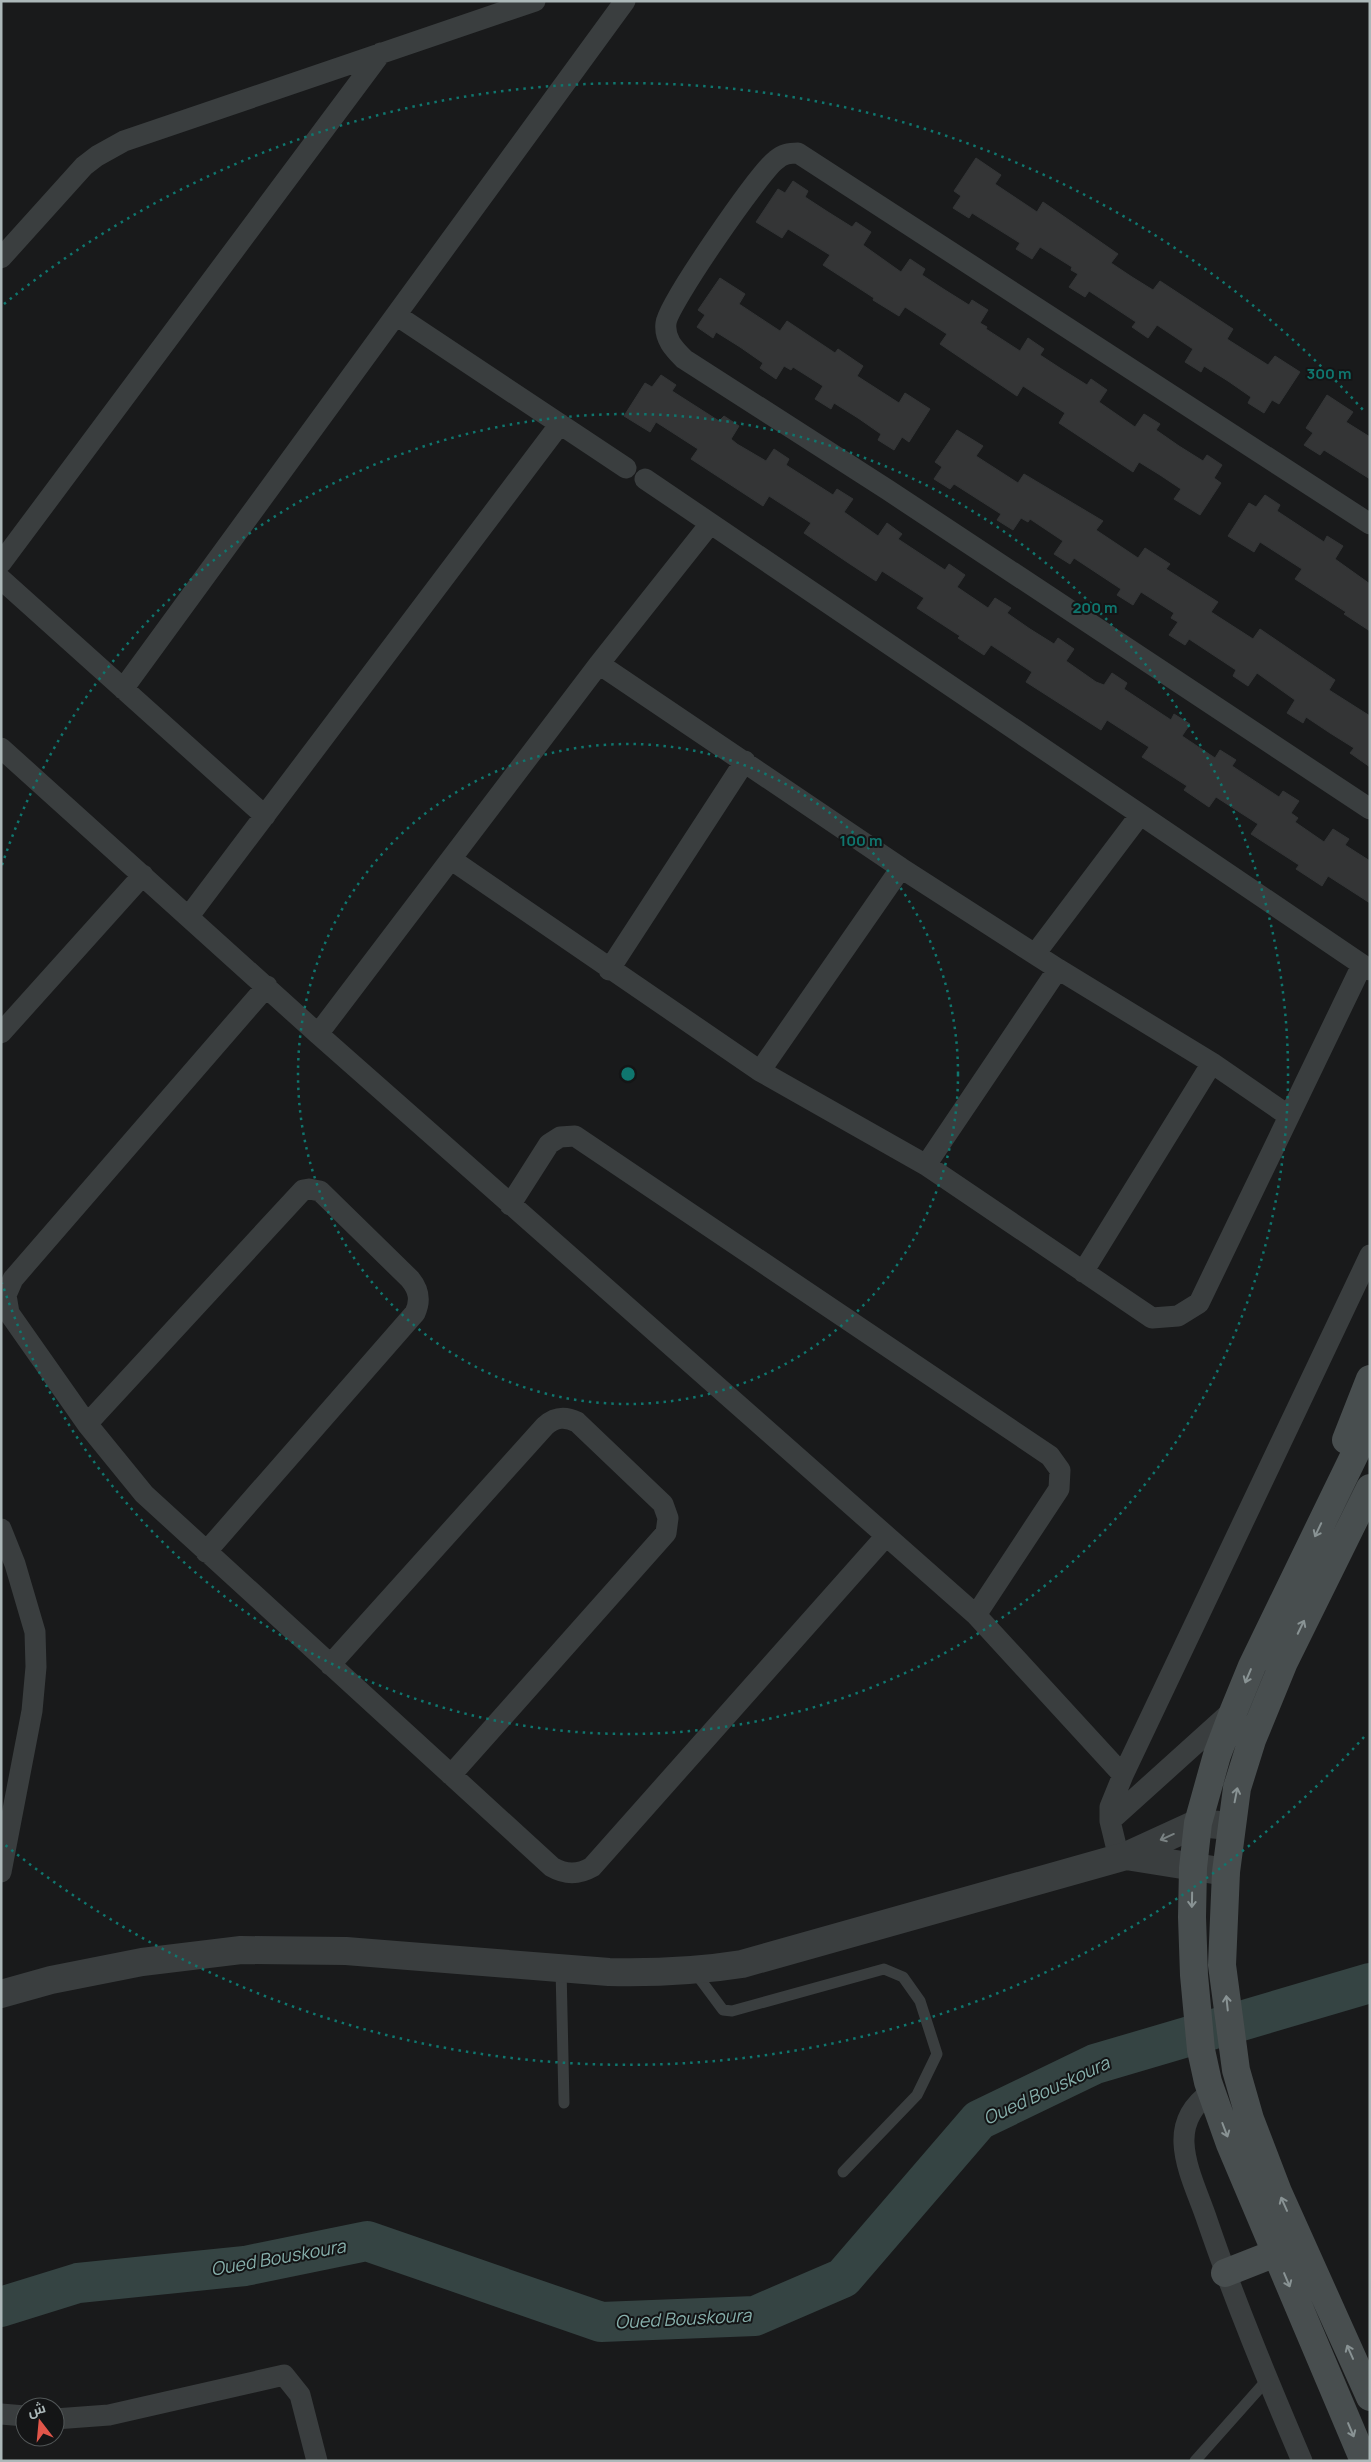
<svg xmlns="http://www.w3.org/2000/svg" width="1371" height="2462" viewBox="0 0 1371 2462" font-family="Manrope,Cairo,sans-serif">
<style>
.lines{fill:none;stroke-linecap:round;stroke-linejoin:round}
.river{stroke:#354443;stroke-width:40}
.building{fill:#343536;stroke:#333536}
.service{stroke:#3a3e3f;stroke-width:11}
.minor{stroke:#3a3e3f;stroke-width:21}
.tertiary{stroke:#3a3e3f;stroke-width:28}
.secondary{stroke:#484e4f;stroke-width:28}
.oneway{stroke:#899394}
.oneway2{stroke:#798182}
.ring{fill:none;stroke:#0f766e;stroke-width:2.5;stroke-dasharray:2.5 5}
.labels{text-anchor:middle;dominant-baseline:central;stroke-width:4;stroke-linejoin:round;paint-order:stroke}
.water-label{font-size:18px;font-style:italic;fill:#87b0ac;stroke:#141516}
.centre{fill:#0f766e;stroke:#141516;stroke-width:2.5}
.ring-label{font-size:15px;text-anchor:middle;font-weight:bold;fill:#0f766e;stroke:#141516;stroke-width:4;stroke-linejoin:round;paint-order:stroke}
</style>
<rect width="100%" height="100%" fill="#191a1b"/>
<g class="lines">
<path class="river" d="M1,2307L78,2283L245,2266L367,2241L601,2322L755,2316L843,2278L979,2120L1095,2064L1370,1983"/>
</g>
<path class="building" d="M976,158L1001,175L995,184L1037,212L1043,202L1118,254L1111,263L1132,277L1153,290L1160,281L1233,329L1227,339L1268,365L1275,356L1300,372L1279,404L1272,400L1264,413L1248,403L1251,397L1228,381L1204,366L1201,372L1185,362L1193,349L1157,325L1148,338L1132,327L1136,322L1089,291L1085,297L1069,287L1078,274L1071,270L1072,267L1040,247L1032,259L1016,249L1020,243L972,213L969,218L953,208L961,196L954,191Z
M793,181L808,191L805,197L828,212L852,227L856,222L871,232L863,245L901,272L910,259L925,269L922,275L945,290L969,305L972,300L988,310L980,323L987,327L986,329L1020,351L1028,338L1044,349L1040,355L1063,370L1087,385L1091,379L1107,390L1099,402L1135,427L1144,414L1160,424L1156,430L1179,446L1203,461L1207,455L1222,465L1214,478L1221,483L1200,515L1174,499L1181,489L1160,475L1139,462L1133,472L1059,423L1065,413L1023,386L1017,396L940,344L947,334L905,307L899,316L873,300L874,298L823,265L830,255L788,229L782,238L756,222L778,189L785,193Z
M720,278L745,294L739,304L780,331L787,321L835,353L838,349L863,366L857,376L899,403L905,393L930,409L909,442L902,437L894,450L878,440L881,434L858,418L834,403L831,409L815,399L823,386L793,367L791,370L784,366L776,379L760,368L763,363L740,347L716,332L713,338L697,327L705,315L698,310Z
M661,375L676,385L672,391L719,421L724,416L739,426L731,439L737,444L766,461L774,449L789,459L786,465L833,495L837,489L853,499L844,512L878,536L887,523L902,534L898,539L945,570L949,564L965,575L957,587L988,608L995,598L1011,608L1007,613L1030,629L1054,644L1058,638L1074,649L1066,661L1096,682L1104,685L1112,673L1127,683L1124,689L1171,720L1174,714L1190,724L1182,736L1215,758L1220,750L1236,760L1232,766L1279,797L1283,791L1299,801L1291,813L1298,818L1295,822L1324,842L1333,829L1349,839L1345,845L1370,861V903L1328,876L1322,886L1296,869L1299,865L1251,834L1258,824L1216,797L1209,807L1184,790L1187,786L1142,757L1149,747L1107,720L1101,730L1026,682L1032,672L991,645L984,655L958,638L960,636L917,608L924,598L882,571L876,581L850,564L804,533L811,523L769,496L763,506L691,459L698,449L656,422L650,432L624,416L645,383L652,387Z
M1327,395L1353,412L1346,422L1370,437V479L1324,450L1320,455L1304,445L1313,433L1306,428Z
M957,430L983,446L976,456L1018,483L1024,474L1103,521L1096,530L1138,558L1145,548L1170,564L1166,569L1218,602L1211,612L1253,639L1260,629L1335,680L1329,690L1370,716V767L1350,753L1354,748L1330,733L1306,717L1303,723L1287,713L1295,700L1257,673L1248,686L1233,676L1236,670L1189,639L1185,645L1169,635L1178,622L1171,618L1174,613L1141,592L1133,605L1117,595L1121,589L1074,558L1070,564L1054,554L1063,541L1030,519L1028,522L1021,518L1013,530L997,520L1001,514L954,484L950,489L934,479L942,467L935,462Z
M1265,495L1280,505L1277,511L1324,542L1327,536L1343,546L1335,559L1370,584V631L1344,614L1346,612L1295,579L1302,569L1260,542L1254,552L1228,536L1249,503L1256,507Z"/>
<g class="lines">
<path class="service" d="M561,1968L564,2103
M694,1971L723,2010L732,2011L884,1969L903,1977L920,2001L937,2054L917,2095L843,2172
M1195,2461L1267,2380"/>
<path class="minor" d="M1,258L84,166L97,156L124,141L535,1
M396,315L626,468
M645,479L1370,970
M1370,524L798,153C789,153 783,154 776,160C759,173 668,304 666,323C664,339 674,349 684,359L888,490L1370,809
M1,563L381,53
M1,579L265,816
M599,664L901,868L1058,969L1212,1063L1289,1116
M123,689L625,1
M1,748L318,1034L976,1615L1123,1775
M452,860L760,1071L926,1165L1152,1318L1178,1316L1199,1303L1362,965
M189,916L560,424
M1035,954L1140,815
M609,970L745,761
M267,986L13,1279L6,1295L9,1313L87,1424L144,1494L552,1867C566,1875 578,1875 592,1867L886,1536
M1,1033L143,875
M318,1034L599,664L710,524
M760,1071L901,868
M926,1165L1058,969
M510,1205L549,1144L560,1137L575,1136L1050,1456L1060,1470L1059,1489L976,1615
M1083,1272L1212,1063
M87,1424L303,1190L309,1189L320,1191L410,1279C419,1290 421,1300 415,1313L206,1552
M1,1529L15,1564L35,1632L36,1667L32,1711L1,1872
M330,1665L545,1426C555,1417 565,1416 577,1422L663,1504L668,1518L666,1533L451,1775
M1110,1821L1233,1710
M1119,1858L1110,1821V1807L1123,1775L1370,1255
M1211,2092C1194,2104 1183,2121 1184,2143C1185,2168 1199,2196 1207,2220C1235,2302 1268,2381 1302,2461
M1,2414L25,2416
M55,2419L109,2415L284,2375L300,2395L317,2461"/>
<path class="tertiary" d="M1126,1856L1226,1872
M1,1994L51,1980L142,1962L241,1950L346,1951L609,1972C654,1973 698,1971 742,1964L1126,1856L1198,1823L1230,1826"/>
<path class="secondary" d="M1346,1440L1370,1379
M1370,1488L1284,1662L1252,1740L1237,1788L1226,1872L1222,1965L1236,2070L1250,2119L1278,2192L1370,2397
M1225,2273L1276,2253
M1364,2461L1230,2144L1208,2082L1201,2050L1194,1975L1192,1917L1193,1868L1198,1823L1217,1755L1234,1710L1252,1666L1370,1423"/>
</g>
<defs><path id="oneway-shaft" d="M-6 0H5M1.5-3L5.5 0L1.5 3" fill="none" stroke-width="1.6" stroke-linecap="round" stroke-linejoin="round" transform="scale(1.25)"/></defs>
<g class="oneway">
<use href="#oneway-shaft" transform="translate(1318 1530) rotate(115)"/>
<use href="#oneway-shaft" transform="translate(1301 1627) rotate(-64)"/>
<use href="#oneway-shaft" transform="translate(1248 1676) rotate(113)"/>
<use href="#oneway-shaft" transform="translate(1236 1795) rotate(-79)"/>
<use href="#oneway-shaft" transform="translate(1192 1900) rotate(91)"/>
<use href="#oneway-shaft" transform="translate(1227 2003) rotate(-96)"/>
<use href="#oneway-shaft" transform="translate(1225 2130) rotate(69)"/>
<use href="#oneway-shaft" transform="translate(1284 2204) rotate(-114)"/>
<use href="#oneway-shaft" transform="translate(1287 2280) rotate(67)"/>
<use href="#oneway-shaft" transform="translate(1350 2352) rotate(-114)"/>
<use href="#oneway-shaft" transform="translate(1351 2430) rotate(67)"/>
</g>
<use class="oneway2" href="#oneway-shaft" transform="translate(1167 1837) rotate(156)"/>
<g class="ring">
<circle cx="628" cy="1074" r="330"/>
<path d="M2 865A660 660 0 1 1 2 1283"/>
<path d="M1364 1737A991 991 0 0 1 4 1844M4 304A991 991 0 0 1 1364 411"/>
</g>
<g class="labels">
<g class="water-label">
<text transform="translate(1046 2090) rotate(-25)">Oued Bouskoura</text>
<text transform="translate(278 2257) rotate(-10)">Oued Bouskoura</text>
<text transform="translate(683 2318) rotate(-3)">Oued Bouskoura</text>
</g>
</g>
<circle cx="628" cy="1074" r="8" class="centre"/>
<g class="ring-label">
<text x="1329" y="379">300 m</text>
<text x="1095" y="613">200 m</text>
<text x="861" y="846">100 m</text>
</g>
<rect width="1371" height="2462" fill="none" stroke="#acb8b9" stroke-width="5"/>
<g transform="translate(40 2422) rotate(344)"><circle r="24" fill="#141516" stroke="#515657"/>
<path d="M0-4L9 19L0 12L-9 19Z" fill="#e1564a"/>
<text y="-8" font-size="14" font-weight="bold" text-anchor="middle" fill="#acb8b9">ش</text>
</g>
</svg>
